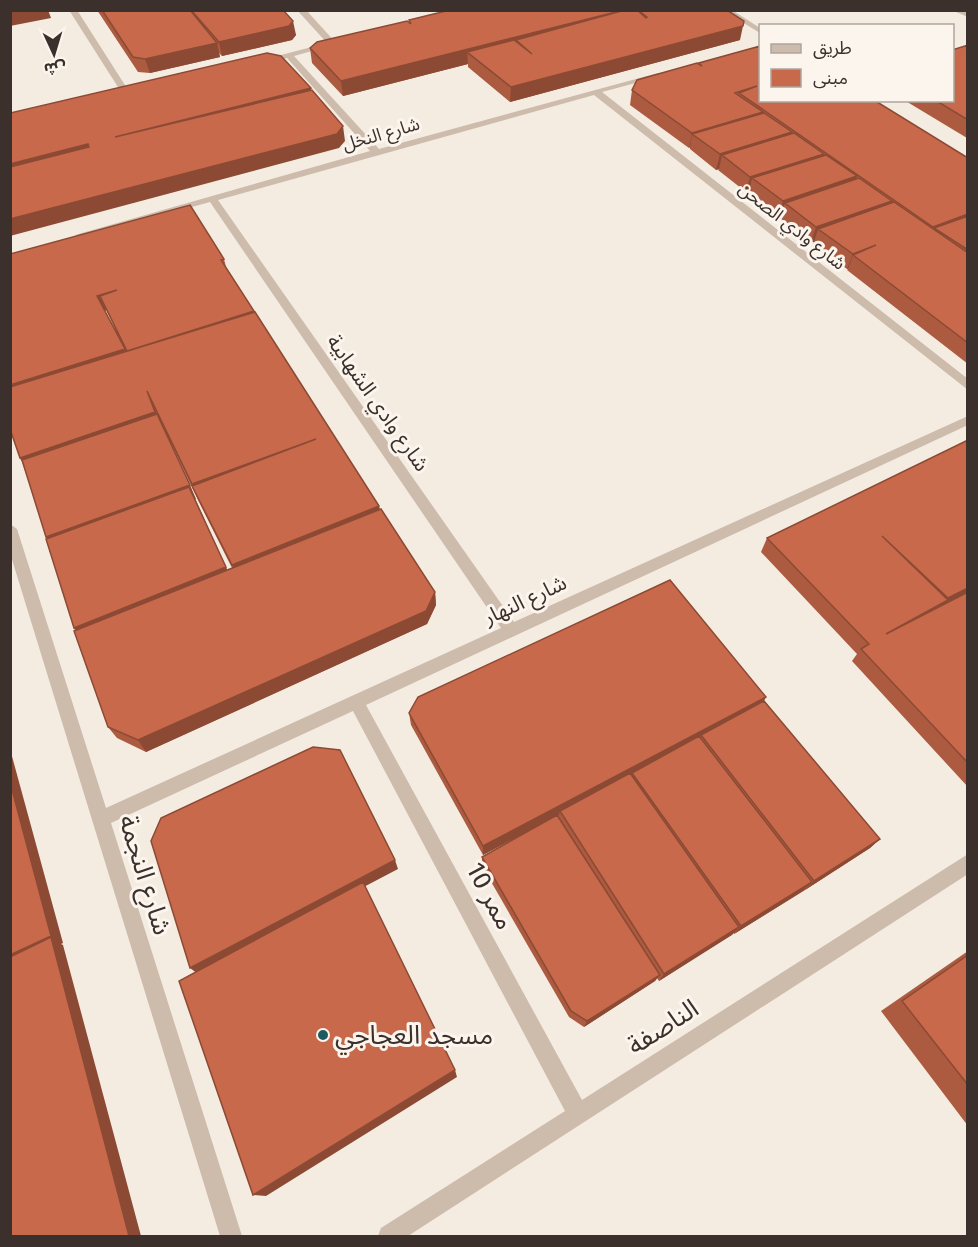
<svg xmlns="http://www.w3.org/2000/svg" width="978" height="1247" viewBox="0 0 978 1247" font-family="'Fira Sans','Noto Sans Arabic',sans-serif">
<style>
.lines{fill:none;stroke-linecap:round;stroke-linejoin:round}
.street{fill:#cdbbac;fill-rule:evenodd}
.wall{fill:#ac5a40;fill-rule:evenodd}
.shaded-wall{fill:#8c4a34}
.building{fill:#c8694b;stroke:#8c4a34;stroke-width:1.5}
.poi-dot{fill:#1f5a5e;stroke:#fbf5ee;stroke-width:2}
.labels{text-anchor:middle;dominant-baseline:central;stroke-width:6;stroke-linejoin:round;paint-order:stroke}
.far-street-label{font-size:18px;fill:#3b302b;stroke:#fbf5ee}
.street-label{font-size:21px;fill:#3b302b;stroke:#fbf5ee}
.near-street-label{font-size:26px;fill:#3b302b;stroke:#fbf5ee}
.near-poi-label{font-size:26px;fill:#3b302b;stroke:#fbf5ee;text-anchor:start}
</style>
<rect width="100%" height="100%" fill="#f4ebe1"/>
<g class="lines">
<path class="street" d="M69,10H77L130,93L129,95H123Z
M297,10H306L337,44L294,56L379,149L658,73V77L602,92L968,379V390L594,95L218,200L514,622L968,416V425L366,705L582,1100L968,854V874L408,1236H378L381,1228L565,1111L353,711L111,823L242,1236H220L10,553V524L17,529L106,808L501,628L210,202L80,238L75,235L370,151L287,58L262,64L258,61L327,43Z
M722,10H732L760,28V33Z
M955,10L968,12V17L956,12Z"/>
</g>
<path class="wall" d="M97,10H283L296,35L292,40L222,56L219,53L220,57L150,73L138,72Z
M727,10L740,40L510,102L468,67V64L343,96L312,63L310,48L409,22V20Z
M968,45V138H967L904,100H952Z
M699,63L968,158V364L847,270L848,269H847L813,244L814,242H811L780,218L781,216L778,217L748,193L749,191L746,192L718,170L719,169L716,170L690,149V147L689,148L630,105L632,90L699,64Z
M10,254L224,259L226,267L379,506L380,509L435,592L436,605L427,624L146,752L117,738L108,727L75,630L74,628L48,538L22,462L20,458ZM106,310L107,312L127,351L105,311ZM162,424L198,500L232,568L227,570Z
M968,440V787L852,661L857,654L761,552L767,538Z
M764,701L880,839L870,848L805,890L734,934V933L659,981L657,978L655,981L584,1027L569,1017L482,866V857L524,833L483,855L411,725L409,713Z
M968,951V1126L881,1011Z"/>
<path class="shaded-wall" d="M14,10H48L51,18L10,26V11Z
M624,10L516,40L515,52H467L468,64L343,96L341,81Z
M293,21L296,35L292,40L222,56L219,42Z
M743,26L740,40L510,102L511,87Z
M217,43L220,57L150,73L145,59Z
M311,88L313,103L115,137Z
M763,112L759,127L692,134L690,147L689,148L692,133Z
M343,126L345,141L339,148L10,236V219Z
M792,132L788,147L722,155L719,169L716,170L720,154Z
M88,144L94,159L10,181V164Z
M824,154L819,169L752,178L749,191L746,192L750,177Z
M857,176L852,191L785,203L781,216L778,217L783,201Z
M892,201L886,216L818,229L814,242H811L816,227Z
M968,214V227L934,228L928,242H926L933,227Z
M876,245L853,255L848,269H847L853,254Z
M117,290L100,296L106,310L104,311L97,296Z
M254,311L258,326L127,351Z
M125,349L131,364L10,403V385Z
M147,391L162,427L29,473L20,458Z
M316,439L199,498L192,484Z
M190,485L196,499L56,551L46,537Z
M379,506L381,520L237,579L232,565Z
M226,567L232,581L83,641L74,628Z
M968,588V596L886,634L946,601L948,598Z
M435,592L436,605L427,624L146,752L138,740Z
M766,697L760,709L701,735L698,742L632,773L631,777L560,811L559,815L483,855V846Z
M10,749L63,943L61,944L63,945L141,1236H129L10,969Z
M880,839L870,848L805,890L814,881Z
M395,860L398,869L198,974L190,968Z
M812,882L803,891L734,934L741,926Z
M739,927L732,935L659,981L664,974Z
M660,975L655,981L584,1027L587,1021Z
M455,1070L457,1077L266,1196L253,1195Z"/>
<path class="building" d="M102,10H190L217,43L145,59L133,57Z
M191,10H283L293,21L289,26L219,42Z
M450,10H624L341,81L310,48L317,42L407,21L411,24L409,20Z
M625,10H637L646,18L647,17L638,10H727L744,21L743,26L511,87L467,52L514,40L532,54L516,40Z
M968,45V120L935,100H952V50Z
M760,46V100H874L968,158V214L933,227L739,93L757,86L735,93L763,112L692,133L632,90L637,80L697,63L702,66L699,63Z
M267,53L281,56L311,88L115,137L312,90L343,126L337,134L10,219V167L89,147L88,144L10,164V113Z
M764,113L792,132L720,154L692,134Z
M794,133L824,154L750,177L722,155Z
M826,155L857,176L783,201L752,178Z
M859,178L892,201L816,227L785,203Z
M894,202L968,253V343L853,255L876,245L853,254L818,229Z
M190,205L224,259L221,260L254,311L127,351L100,296L117,290L97,296L125,349L10,385V254Z
M968,216V250L934,228Z
M255,312L379,506L232,565L192,486L316,439L192,484L147,391L155,412L20,458L10,429V387Z
M157,414L190,485L46,537L22,460Z
M968,440V588L948,598L882,536L948,600L886,634L968,592V763L861,649L869,644L767,538Z
M189,487L226,567L74,628L46,539Z
M381,509L435,592L426,611L138,740L108,727L74,631Z
M670,580L766,697L483,846L409,713L418,697Z
M764,701L880,839L814,881L701,735Z
M699,736L812,882L741,926L632,773Z
M313,747L340,750L395,860L190,968L151,841L161,818Z
M630,773L739,927L664,974L560,811Z
M10,782L51,936L10,955Z
M557,815L660,975L587,1021L571,1011L482,857Z
M363,882L455,1070L253,1195L179,981Z
M51,937L129,1236H10V957Z
M968,955V1085L902,1001Z"/>
<circle class="poi-dot" cx="323" cy="1035" r="6"/>
<g class="labels">
<g class="far-street-label">
<text transform="translate(381 134) rotate(-16)">شارع النخل</text>
<text transform="translate(792 226) rotate(38)">شارع وادي الصحن</text>
</g>
<g class="street-label">
<text transform="translate(378 403) rotate(55)">شارع وادي الشهابية</text>
<text transform="translate(525 600) rotate(-25)">شارع النهار</text>
</g>
<g class="near-street-label">
<text transform="translate(145 875) rotate(73)">شارع النجمة</text>
<text transform="translate(490 896) rotate(62)">ممر 10</text>
<text transform="translate(663 1027) rotate(-33)">الناصفة</text>
</g>
<g class="near-poi-label">
<text x="335" y="1035">مسجد العجاجي</text>
</g>
</g>
<rect width="978" height="1247" fill="none" stroke="#3b302b" stroke-width="24"/>
<rect x="759" y="24" width="195" height="78" fill="#fbf5ee" stroke="#aea6a0" stroke-width="1.5"/>
<rect x="771" y="44" width="30" height="9" fill="#cdbbac" stroke="#aea6a0" stroke-width="1.5"/>
<text x="813" y="54" font-size="18" fill="#3b302b">طريق</text>
<rect x="771" y="69" width="30" height="18" fill="#c8694b" stroke="#aea6a0" stroke-width="1.5"/>
<text x="813" y="84" font-size="18" fill="#3b302b">مبنى</text>
<g transform="translate(54 54) rotate(176)" stroke="#fbf5ee" stroke-width="4.5" paint-order="stroke">
<path d="M0-4.5L10 22L0 15L-10 22Z" fill="#3b302b"/>
<text y="-9" font-size="16" font-weight="bold" text-anchor="middle" fill="#3b302b">ش</text>
</g>
</svg>
